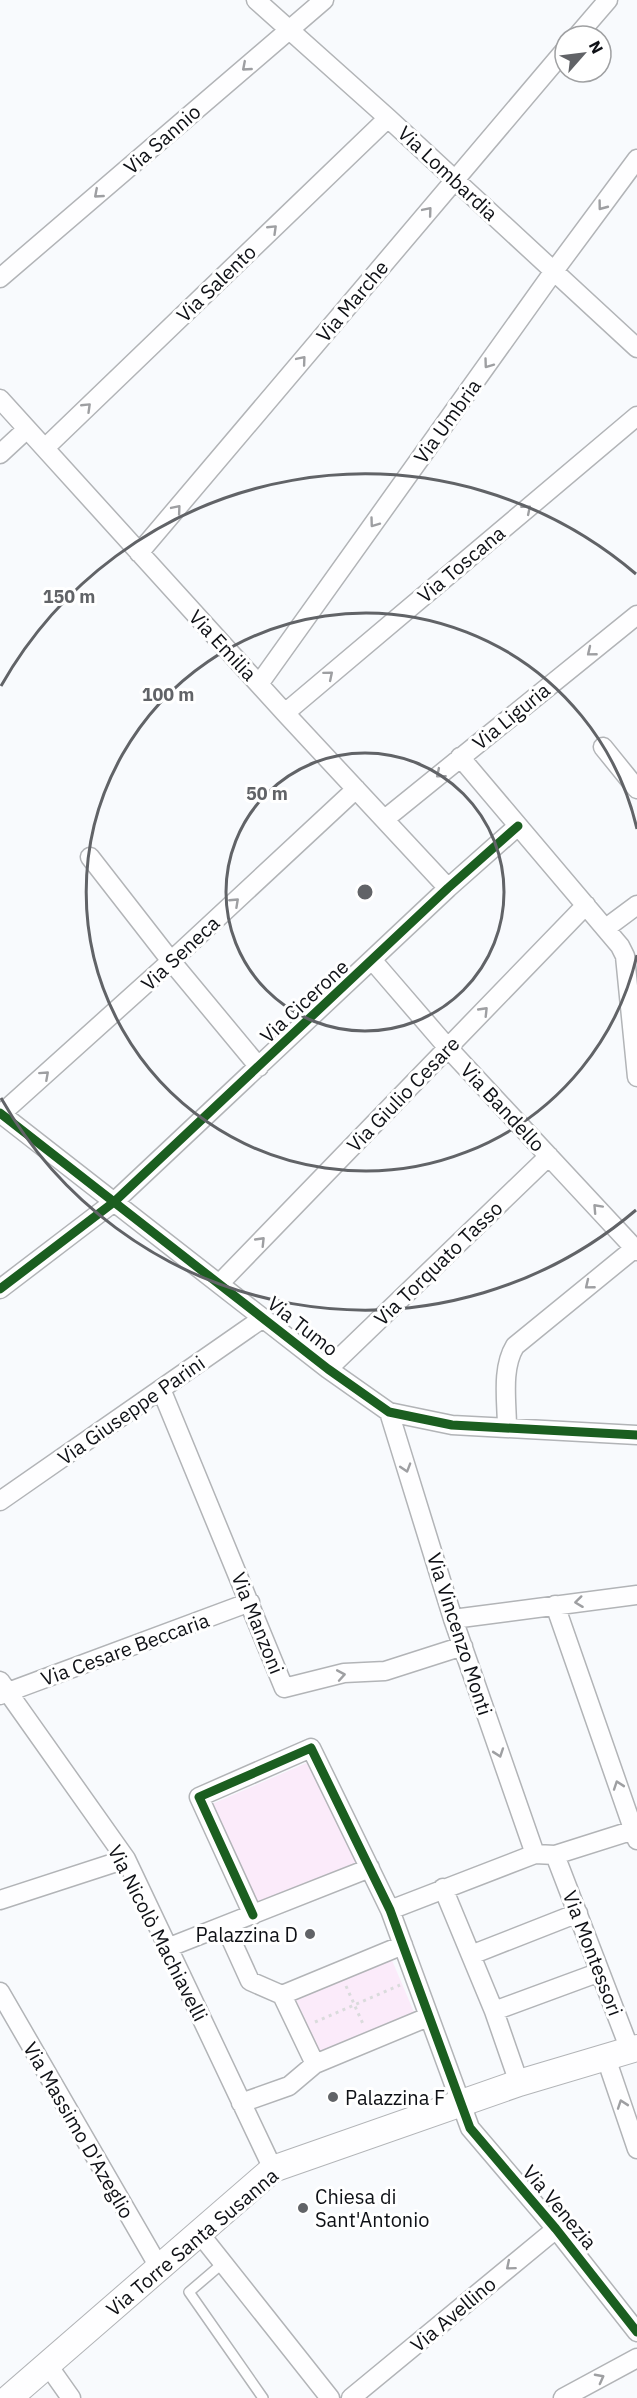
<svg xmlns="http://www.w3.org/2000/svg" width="637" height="2398" viewBox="0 0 637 2398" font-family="'IBM Plex Sans',sans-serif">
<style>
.green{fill:#fbebfa}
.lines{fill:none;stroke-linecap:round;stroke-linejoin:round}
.service-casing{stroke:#b2b4b7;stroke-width:12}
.minor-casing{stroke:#b2b4b7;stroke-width:21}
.secondary-casing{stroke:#b2b4b7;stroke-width:28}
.path{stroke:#dadbdc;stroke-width:3;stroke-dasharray:3 4.5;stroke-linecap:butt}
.service{stroke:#fefeff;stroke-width:9}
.minor{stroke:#fefeff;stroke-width:18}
.secondary{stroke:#fefeff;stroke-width:26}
.cycleway-casing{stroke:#fff;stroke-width:13}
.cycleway{stroke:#1b5e20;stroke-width:9}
.oneway{stroke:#9e9fa2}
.ring{fill:none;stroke:#616367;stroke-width:3}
.poi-dot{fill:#616367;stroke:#fff;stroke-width:2}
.labels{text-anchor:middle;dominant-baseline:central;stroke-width:6;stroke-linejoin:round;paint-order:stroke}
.street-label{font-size:20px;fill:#0f1116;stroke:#fff}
.poi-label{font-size:20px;fill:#0f1116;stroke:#fff;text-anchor:start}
.centre{fill:#616367;stroke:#fff;stroke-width:3}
.ring-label{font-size:18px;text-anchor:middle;font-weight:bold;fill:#616367;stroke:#fff;stroke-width:6;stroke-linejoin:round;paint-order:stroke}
</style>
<rect width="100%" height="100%" fill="#f8fafd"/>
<path class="green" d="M311,1761L360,1861L254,1904L212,1804Z
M391,1958L414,2012L320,2054L296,2000Z"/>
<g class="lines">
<g class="service-casing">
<path id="service" d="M223,2263L189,2292L263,2398"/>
</g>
<g class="minor-casing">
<path id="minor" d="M256,0L388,118L637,348
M577,36L608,0
M0,278L324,0
M0,399L285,713L448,888
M45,448L388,118
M0,454L27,429
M139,553L565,50
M259,684L554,271L637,159
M285,713L637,416
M603,747L637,789
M460,757L620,946L625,956L637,1077
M385,819L637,615
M90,857L171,961L259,1067
M606,928L637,905
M373,961L448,1048L637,1251
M0,1113L328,1369L389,1412L452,1425L637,1435
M1,1114L171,961L356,789
M220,1283L586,905
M0,1289L114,1202L448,888L518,826
M328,1369L549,1156
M161,1389L284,1688L344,1673L385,1671L463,1646
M389,1412L453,1619L535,1854
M507,1428C507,1402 501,1369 515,1346L635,1248
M0,1501L263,1318
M555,1605L637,1840
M453,1619L637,1595
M0,1681L126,1859L273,2169
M0,1695L250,1602
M555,1855L630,2050
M443,1888L494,2011L519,2083
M0,1900L126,1859
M390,1910L535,1854L555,1855L637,1829
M253,1915L199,1797L311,1748L390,1910L470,2128L556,2229L637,2332
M225,1926L250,1981L282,1995L315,2064
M167,1948L370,1868
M471,1955L578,1913
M0,1992L159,2267
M282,1995L403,1945
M494,2011L600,1972
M606,2058L637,2149
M241,2103L289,2086L315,2064L428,2017
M200,2234L330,2398
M47,2364L71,2398
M351,2398L556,2229
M563,2398L637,2358"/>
</g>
<g class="secondary-casing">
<path id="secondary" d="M9,2398L273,2169L519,2083L637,2048"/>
</g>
<path class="path" d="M346,1986L363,2024
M315,2022L400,1985"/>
<use href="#service" class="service"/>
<use href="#minor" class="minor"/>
<use href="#secondary" class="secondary"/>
<g class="cycleway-casing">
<path id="cycleway" d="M0,1113L328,1369L389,1412L452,1425L637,1435
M0,1289L114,1202L448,888L518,826
M253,1915L199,1797L311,1748L390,1910L470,2128L556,2229L637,2332"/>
</g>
<use href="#cycleway" class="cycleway"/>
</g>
<defs><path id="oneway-chevron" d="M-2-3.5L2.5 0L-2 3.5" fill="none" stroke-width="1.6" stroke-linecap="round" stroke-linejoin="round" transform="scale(1.5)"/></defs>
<g class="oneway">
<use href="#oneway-chevron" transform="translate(246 67) rotate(139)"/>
<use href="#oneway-chevron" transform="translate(98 194) rotate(139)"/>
<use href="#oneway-chevron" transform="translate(602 206) rotate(127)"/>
<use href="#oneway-chevron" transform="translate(428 211) rotate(-50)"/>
<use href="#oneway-chevron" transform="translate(273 229) rotate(-44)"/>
<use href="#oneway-chevron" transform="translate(302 360) rotate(-50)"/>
<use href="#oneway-chevron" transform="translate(488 364) rotate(126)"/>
<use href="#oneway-chevron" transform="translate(87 407) rotate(-44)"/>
<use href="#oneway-chevron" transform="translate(177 509) rotate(-50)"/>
<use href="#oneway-chevron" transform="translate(527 509) rotate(-40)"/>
<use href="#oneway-chevron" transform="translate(374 523) rotate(126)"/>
<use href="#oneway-chevron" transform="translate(591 652) rotate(141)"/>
<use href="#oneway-chevron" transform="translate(329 675) rotate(-40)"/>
<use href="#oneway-chevron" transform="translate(440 774) rotate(140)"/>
<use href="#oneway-chevron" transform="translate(235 902) rotate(-43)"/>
<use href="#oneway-chevron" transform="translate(484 1011) rotate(-46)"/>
<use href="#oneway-chevron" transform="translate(45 1075) rotate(-42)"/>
<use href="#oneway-chevron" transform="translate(597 1208) rotate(-133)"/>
<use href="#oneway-chevron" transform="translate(261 1241) rotate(-46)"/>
<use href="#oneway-chevron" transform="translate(589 1285) rotate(141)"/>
<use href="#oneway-chevron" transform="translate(406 1468) rotate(73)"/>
<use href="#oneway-chevron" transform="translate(579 1602) rotate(173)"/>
<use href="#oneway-chevron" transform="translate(341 1675) rotate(-10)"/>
<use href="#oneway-chevron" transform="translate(499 1753) rotate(71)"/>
<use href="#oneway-chevron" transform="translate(618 1785) rotate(-109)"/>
<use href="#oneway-chevron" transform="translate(622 2104) rotate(-109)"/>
<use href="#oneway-chevron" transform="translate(510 2266) rotate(140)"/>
<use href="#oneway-chevron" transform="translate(600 2378) rotate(-28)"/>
</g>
<g class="ring">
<circle cx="365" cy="892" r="139"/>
<path d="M637 955A279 279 0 1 1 637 829"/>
<path d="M636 1210A418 418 0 0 1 1 1098M1 686A418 418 0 0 1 636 574"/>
</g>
<g class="poi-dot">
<circle cx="310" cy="1934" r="6"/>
<circle cx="333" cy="2097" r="6"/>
<circle cx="303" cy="2208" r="6"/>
</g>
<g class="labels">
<g class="street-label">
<text transform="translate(162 139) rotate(-41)">Via Sannio</text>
<text transform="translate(448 173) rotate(43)">Via Lombardia</text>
<text transform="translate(216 283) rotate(-44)">Via Salento</text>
<text transform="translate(352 301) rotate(-50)">Via Marche</text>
<text transform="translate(447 421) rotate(-54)">Via Umbria</text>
<text transform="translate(461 564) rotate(-40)">Via Toscana</text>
<text transform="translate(223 645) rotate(47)">Via Emilia</text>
<text transform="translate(511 716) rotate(-39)">Via Liguria</text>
<text transform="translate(180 953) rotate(-43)">Via Seneca</text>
<text transform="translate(304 1001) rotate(-43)">Via Cicerone</text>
<text transform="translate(403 1094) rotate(-46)">Via Giulio Cesare</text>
<text transform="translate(503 1107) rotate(47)">Via Bandello</text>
<text transform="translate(438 1263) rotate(-44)">Via Torquato Tasso</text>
<text transform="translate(303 1326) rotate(38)">Via Tumo</text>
<text transform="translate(131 1410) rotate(-35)">Via Giuseppe Parini</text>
<text transform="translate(258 1623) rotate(68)">Via Manzoni</text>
<text transform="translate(460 1634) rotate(72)">Via Vincenzo Monti</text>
<text transform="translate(125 1649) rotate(-20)">Via Cesare Beccaria</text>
<text transform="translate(158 1933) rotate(63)">Via Nicolò Machiavelli</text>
<text transform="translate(593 1953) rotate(69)">Via Montessori</text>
<text transform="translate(79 2130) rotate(60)">Via Massimo D'Azeglio</text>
<text transform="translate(560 2207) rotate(50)">Via Venezia</text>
<text transform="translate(192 2242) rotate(-40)">Via Torre Santa Susanna</text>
<text transform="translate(453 2314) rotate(-40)">Via Avellino</text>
</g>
<g class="poi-label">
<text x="298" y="1934" text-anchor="end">Palazzina D</text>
<text x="345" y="2097">Palazzina F</text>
<text x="315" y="2196">Chiesa di<tspan x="315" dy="23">Sant'Antonio</tspan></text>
</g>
</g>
<circle cx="365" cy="892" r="9" class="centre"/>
<g class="ring-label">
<text x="69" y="603">150 m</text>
<text x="168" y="701">100 m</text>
<text x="267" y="800">50 m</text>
</g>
<g transform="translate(583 54) rotate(62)"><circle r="28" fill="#ffffff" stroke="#9fa0a2" stroke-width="1.5"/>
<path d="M0-4.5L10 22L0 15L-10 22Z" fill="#616367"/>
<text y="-9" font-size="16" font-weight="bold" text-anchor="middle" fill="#0f1116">N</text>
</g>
</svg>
